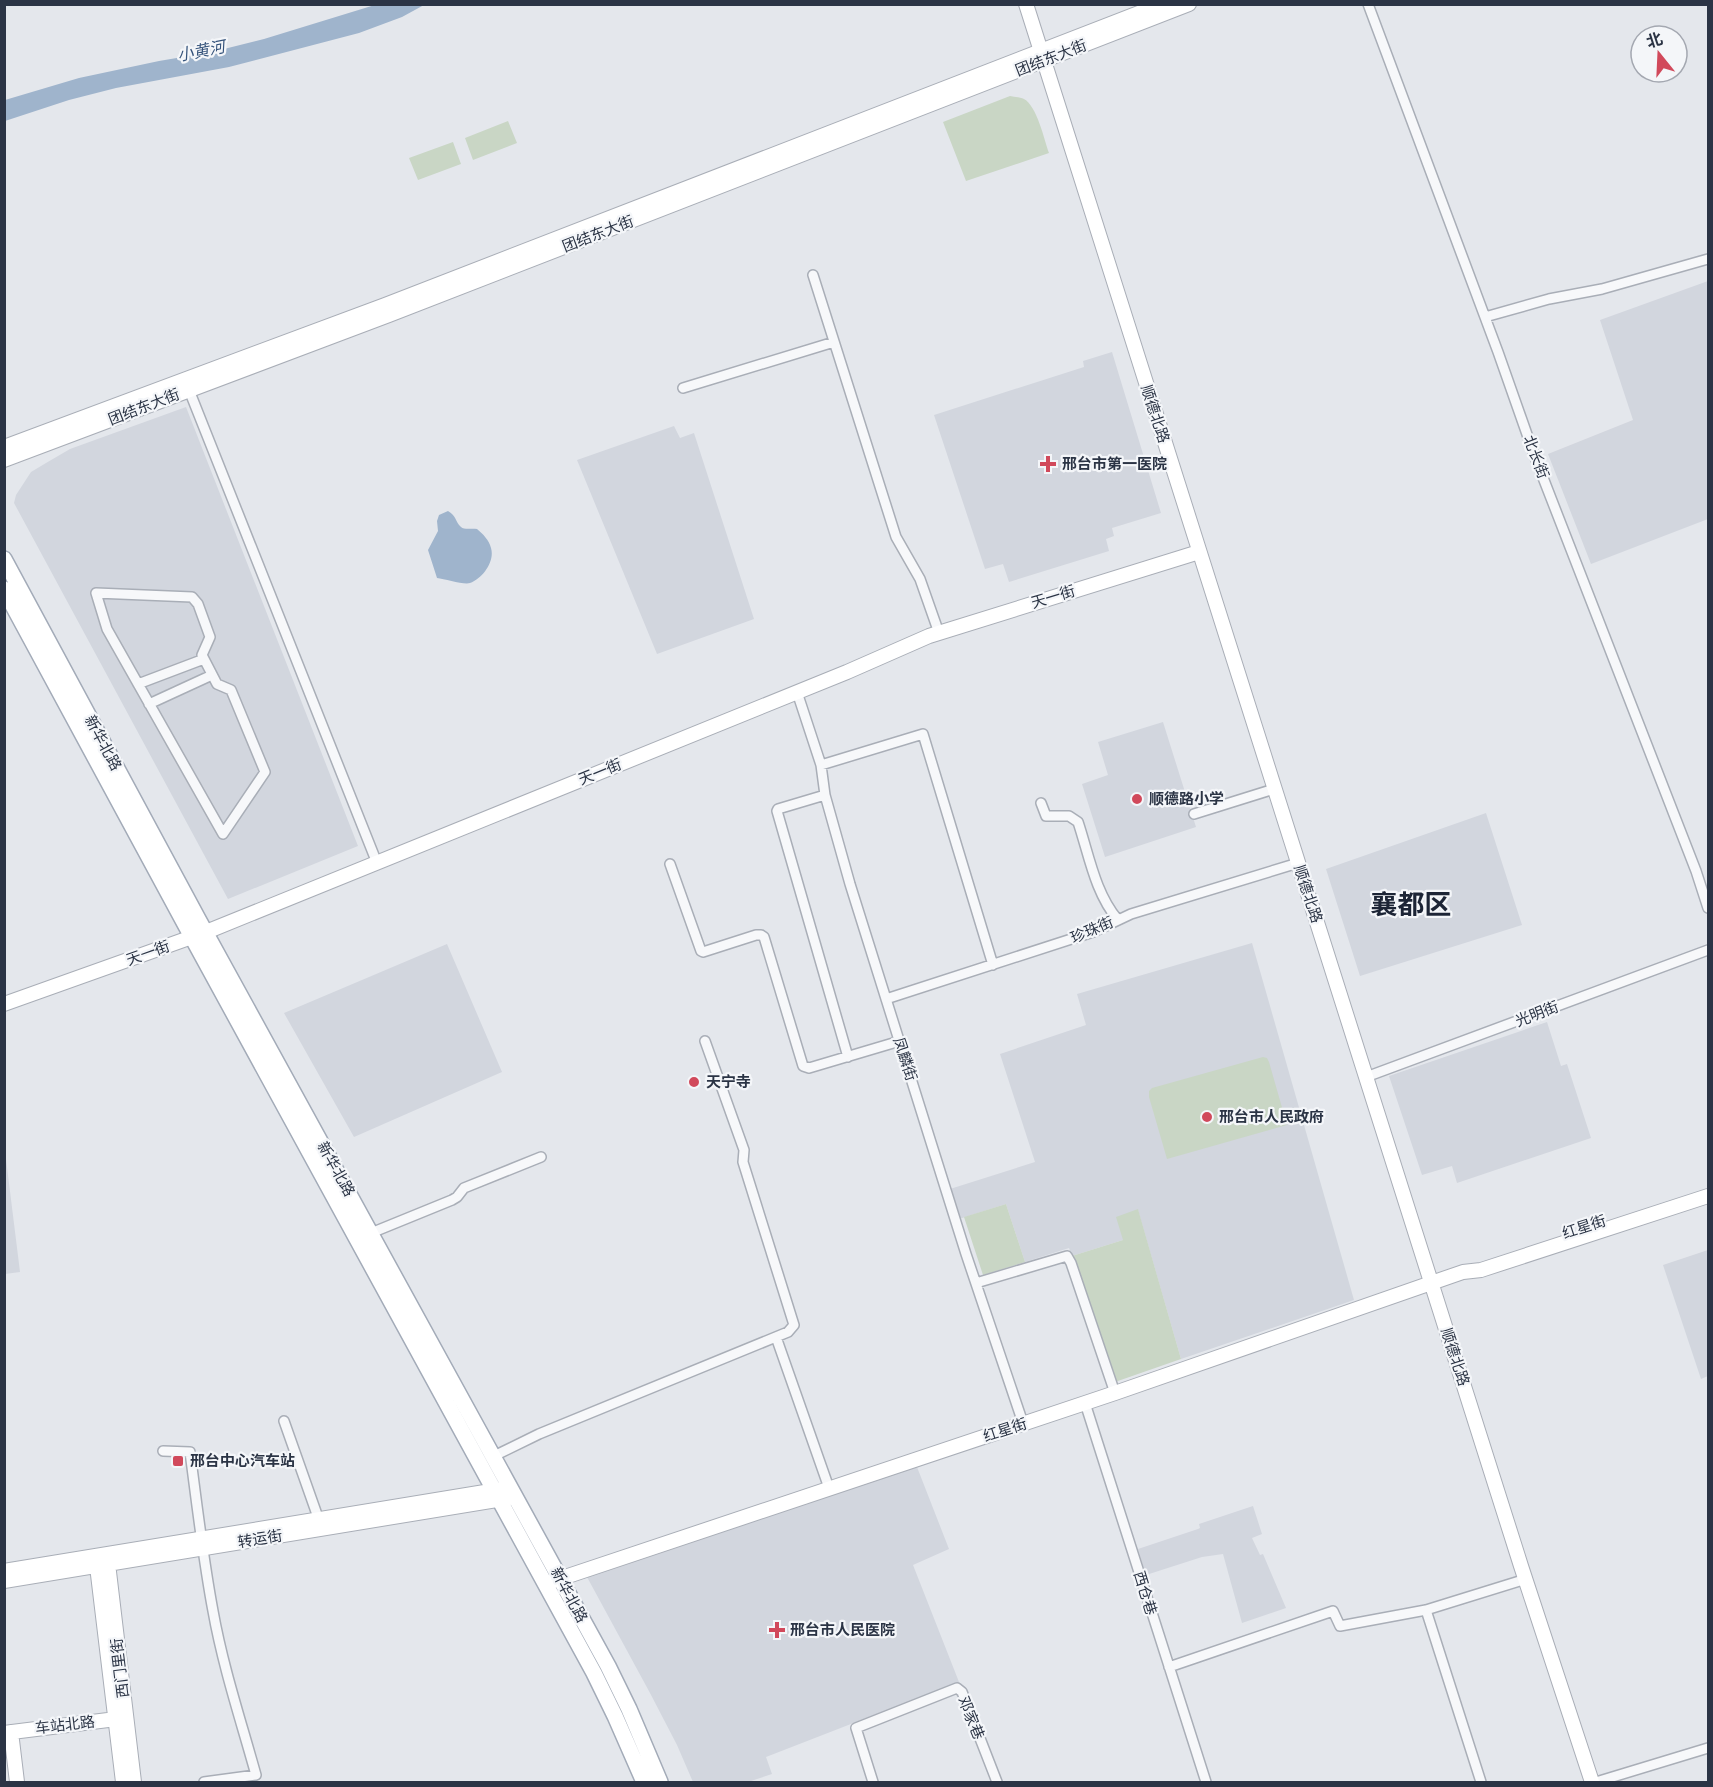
<svg xmlns="http://www.w3.org/2000/svg" width="1713" height="1787" viewBox="0 0 1713 1787" font-family="'DM Sans','Noto Sans SC',sans-serif">
<style>
.built{fill:#d2d6de}
.green{fill:#c9d6c5}
.water{fill:#9fb4cc}
.lines{fill:none;stroke-linecap:round;stroke-linejoin:round}
.street-casing{stroke:#a9aeb7;stroke-width:12}
.secondary-casing{stroke:#a9aeb7;stroke-width:16}
.primary-casing{stroke:#a3abb8;stroke-width:18}
.street{stroke:#f7f8fa;stroke-width:9}
.secondary{stroke:#fff;stroke-width:14}
.primary{stroke:#fff;stroke-width:15}
.poi-dot{fill:#d1495b;stroke:#f4f6f9;stroke-width:2}
.labels{text-anchor:middle;dominant-baseline:central;stroke-width:4.5;stroke-linejoin:round;paint-order:stroke}
.street-label{font-size:15px;fill:#2b3445;stroke:#f4f6f9}
.poi-label{font-size:15px;font-weight:bold;fill:#2b3445;stroke:#f4f6f9;text-anchor:start}
.water-label{font-size:16px;font-style:italic;fill:#34527a;stroke:#f4f6f9}
.town-label{font-size:27px;font-weight:bold;fill:#1d2536;stroke:#f4f6f9}
</style>
<rect width="100%" height="100%" fill="#e4e7ec"/>
<path class="built" d="M1708,281V519L1591,564L1548,454L1633,420L1600,320Z
M1112,352L1161,513L1112,528L1114,536L1106,539L1109,551L1009,582L1003,564L985,569L934,415L1084,367L1083,361Z
M186,407L358,846L228,899L14,503L16,495L31,472L46,463L70,449Z
M674,426L680,438L694,433L754,619L657,654L577,460Z
M1163,722L1196,827L1105,857L1082,784L1108,775L1098,742Z
M1486,813L1522,925L1360,976L1326,869Z
M1252,943L1354,1300L1181,1359L1138,1210L1123,1240L1072,1256L1069,1248L1025,1262L1006,1204L959,1219L950,1189L1035,1162L1000,1054L1086,1025L1077,994Z
M447,944L502,1072L354,1137L284,1013Z
M1547,1022L1561,1066L1567,1064L1591,1138L1457,1183L1452,1166L1422,1175L1389,1076Z
M5,1151L20,1272L5,1274H4Z
M1708,1250V1376L1701,1379L1663,1265Z
M917,1467L949,1549L913,1565L959,1682L766,1757L772,1774L748,1782H693L677,1745L650,1693L587,1577Z
M1253,1506L1262,1534L1252,1538L1260,1555L1263,1554L1286,1608L1242,1623L1223,1554L1202,1557L1146,1575L1138,1549L1198,1529L1200,1528L1199,1524Z"/>
<path class="green" d="M1010,96C1015,97 1020,97 1024,99C1037,106 1044,139 1049,153L966,181L943,122Z
M508,121L517,143L473,160L465,138Z
M453,142L461,164L418,180L409,158Z
M1263,1057L1267,1058L1269,1062L1287,1125L1167,1159L1149,1097V1091L1152,1088Z
M1006,1204L1025,1262L983,1275L964,1217Z
M1138,1209L1181,1359L1115,1382L1072,1256L1123,1240L1116,1217Z"/>
<path class="water" d="M378,4L424,5L402,17L359,33L229,67L116,88L69,100L5,121V100L79,78L159,61L212,52L264,39Z
M448,511C457,516 455,522 461,527C464,530 472,528 477,529C483,534 489,540 491,548C495,561 483,578 470,583C464,585 445,579 437,578L428,550L438,531L437,521L439,515Z"/>
<g class="lines">
<g class="street-casing">
<path id="street" d="M1368,4L1498,352L1535,457L1696,871L1708,908
M813,275L896,537L920,579L939,633
M1485,317L1549,299L1602,289L1708,259
M683,388L834,342
M189,390L377,863
M96,593L192,597L198,604L210,637L202,655L217,684L231,690L265,772L223,834L107,629Z
M138,684L204,659
M797,692L821,765L825,795L850,884L966,1254L1023,1423
M149,704L212,675
M821,765L923,734L993,965
M825,795L778,809L777,811L848,1057
M1041,803L1046,816H1069L1078,822C1089,855 1095,893 1118,920
M1194,814L1274,789
M670,864L701,951L703,952L756,935H761L764,937L803,1066L809,1068L900,1041
M886,999L1093,932L1131,914L1298,863
M1366,1077L1708,950
M371,1233L452,1200L457,1197L464,1188L541,1157
M976,1283L1067,1256L1071,1263L1115,1393
M776,1337L829,1488
M1085,1403L1206,1782
M284,1421L320,1523
M163,1451L190,1452C197,1505 203,1558 213,1611C223,1667 241,1721 256,1775L204,1782
M494,1456L539,1434L788,1332L794,1325L743,1162L744,1150L705,1041
M1426,1610L1481,1782
M1169,1667L1333,1611L1340,1626L1426,1610L1526,1579
M873,1782L856,1728L957,1688L962,1692L997,1782
M1596,1782L1708,1748"/>
</g>
<g class="secondary-casing">
<path id="secondary" d="M1026,4L1521,1566L1592,1782
M4,447L385,305L1162,4
M4,460L389,315L1189,4
M4,1004L206,932L847,672L929,636L1199,552
M107,1555L134,1782
M96,1558L123,1782
M4,1571L503,1489
M4,1581L509,1498
M550,1582L1115,1393L1463,1272L1481,1270L1708,1196
M11,1732L17,1782
M4,1733L124,1718"/>
</g>
<g class="primary-casing">
<path id="primary" d="M4,559L198,919L608,1666L629,1709L660,1782
M4,589L192,937L594,1673L615,1716L644,1782"/>
</g>
<use href="#street" class="street"/>
<use href="#secondary" class="secondary"/>
<use href="#primary" class="primary"/>
</g>
<g class="poi-dot">
<path d="M1045 455h6v6h6v6h-6v6h-6v-6h-6v-6h6z"/>
<circle cx="1137" cy="799" r="6"/>
<circle cx="694" cy="1082" r="6"/>
<circle cx="1207" cy="1117" r="6"/>
<rect x="172" y="1455" width="12" height="12" rx="3"/>
<path d="M774 1621h6v6h6v6h-6v6h-6v-6h-6v-6h6z"/>
</g>
<g class="labels">
<g class="street-label">
<text transform="translate(1051 58) rotate(-21)">团结东大街</text>
<text transform="translate(598 234) rotate(-21)">团结东大街</text>
<text transform="translate(144 407) rotate(-21)">团结东大街</text>
<text transform="translate(1155 414) rotate(72)">顺德北路</text>
<text transform="translate(1536 457) rotate(69)">北长街</text>
<text transform="translate(1053 597) rotate(-17)">天一街</text>
<text transform="translate(103 743) rotate(62)">新华北路</text>
<text transform="translate(600 772) rotate(-22)">天一街</text>
<text transform="translate(1308 894) rotate(72)">顺德北路</text>
<text transform="translate(1092 930) rotate(-23)">珍珠街</text>
<text transform="translate(148 953) rotate(-20)">天一街</text>
<text transform="translate(1537 1014) rotate(-21)">光明街</text>
<text transform="translate(905 1059) rotate(72)">凤麟街</text>
<text transform="translate(336 1169) rotate(61)">新华北路</text>
<text transform="translate(1584 1227) rotate(-18)">红星街</text>
<text transform="translate(1455 1357) rotate(72)">顺德北路</text>
<text transform="translate(1005 1430) rotate(-18)">红星街</text>
<text transform="translate(260 1539) rotate(-9)">转运街</text>
<text transform="translate(1145 1593) rotate(73)">西仓巷</text>
<text transform="translate(569 1595) rotate(62)">新华北路</text>
<text transform="translate(120 1668) rotate(-97)">西门里街</text>
<text transform="translate(971 1718) rotate(68)">邓家巷</text>
<text transform="translate(65 1725) rotate(-7)">车站北路</text>
</g>
<g class="poi-label">
<text x="1062" y="464">邢台市第一医院</text>
<text x="1149" y="799">顺德路小学</text>
<text x="706" y="1082">天宁寺</text>
<text x="1219" y="1117">邢台市人民政府</text>
<text x="190" y="1461">邢台中心汽车站</text>
<text x="790" y="1630">邢台市人民医院</text>
</g>
<g class="water-label">
<text transform="translate(201 51) rotate(-11)">小黄河</text>
</g>
<g class="town-label">
<text x="1411" y="904">襄都区</text>
</g>
</g>
<rect width="1713" height="1787" fill="none" stroke="#2b3445" stroke-width="12"/>
<g transform="translate(1659 54) rotate(342)"><circle r="28" fill="#f4f6f9" stroke="#a4a8b1" stroke-width="1.5"/>
<path d="M0-4.5L10 22L0 15L-10 22Z" fill="#d1495b"/>
<text y="-9" font-size="16" font-weight="bold" text-anchor="middle" fill="#2b3445">北</text>
</g>
</svg>
